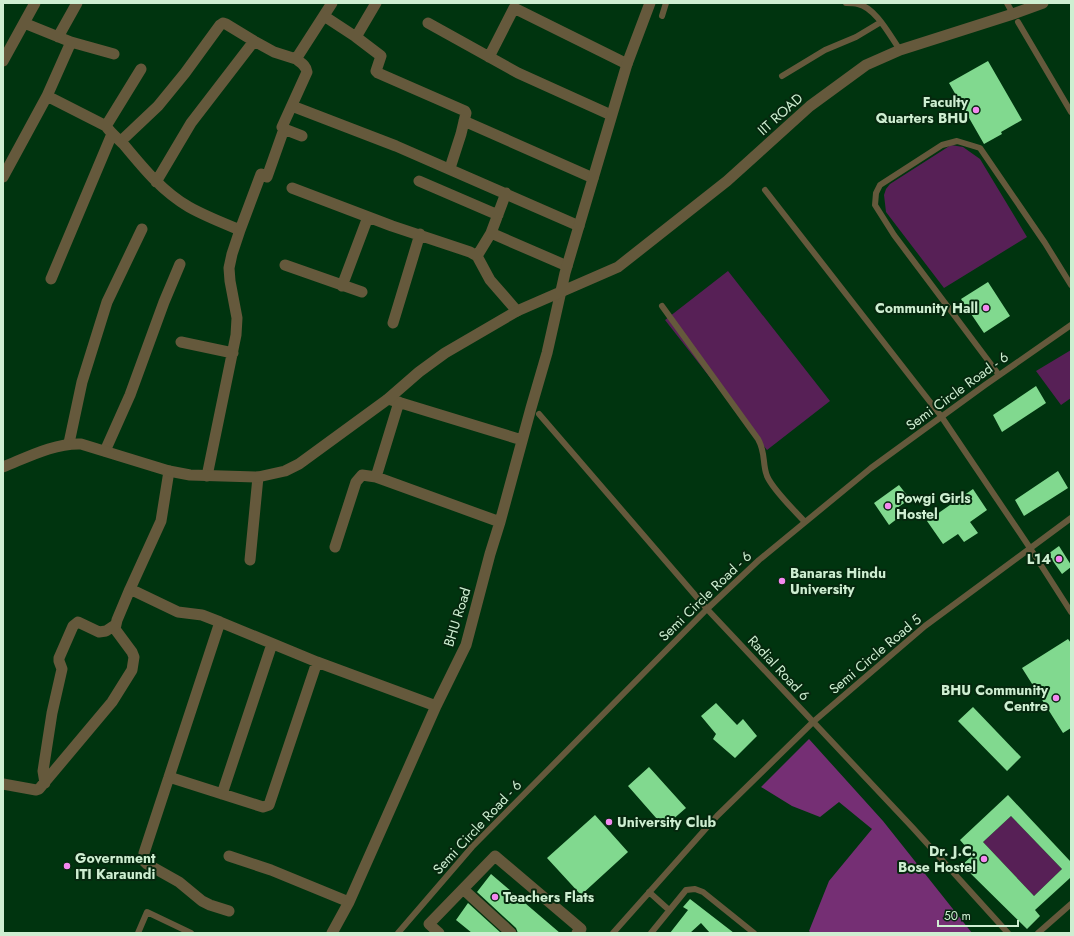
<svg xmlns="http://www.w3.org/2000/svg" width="1074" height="936" viewBox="0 0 1074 936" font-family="Jost,sans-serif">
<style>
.green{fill:#572056}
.forest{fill:#752f74}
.building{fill:#81d98f;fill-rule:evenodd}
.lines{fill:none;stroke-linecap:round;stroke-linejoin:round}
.service{stroke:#65593c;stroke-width:6}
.minor{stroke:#65593c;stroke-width:11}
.tertiary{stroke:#65593c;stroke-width:11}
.poi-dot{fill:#f489f0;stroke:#05280e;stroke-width:1.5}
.labels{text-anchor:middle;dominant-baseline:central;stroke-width:4;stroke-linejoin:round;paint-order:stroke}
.poi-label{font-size:14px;font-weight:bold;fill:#ceeed1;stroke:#05280e;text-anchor:end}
.street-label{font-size:14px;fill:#ceeed1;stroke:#05280e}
</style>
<rect width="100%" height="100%" fill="#00340f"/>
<path class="green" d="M951,145L963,147L980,159L1027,237L944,288L886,212L884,195L886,189L890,184Z
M728,271L830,401L767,450L665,320Z
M1071,350V398L1061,405L1036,371Z
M1011,816L1062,869L1034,896L983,842Z"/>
<path class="forest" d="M809,739L883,821L972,933H811L809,931L829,881L872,829L839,802L820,817L792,806L761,787Z"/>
<path class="building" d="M988,61L1022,120L1001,132L1002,134L984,144L949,83Z
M988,282L1010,316L984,333L961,299Z
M1036,386L1046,403L1002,432L993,415Z
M1058,471L1068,488L1024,516L1015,500Z
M899,485L910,499L897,508L902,515L889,525L874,503Z
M973,489L987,510L970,522L978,533L964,542L958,534L943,544L927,521Z
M1059,546L1071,565V567L1062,574L1048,554Z
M1068,639L1071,643V728L1063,733L1022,668Z
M716,703L737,725L743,719L757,736L735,758L713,739L716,734L701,716Z
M973,707L1021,757L1007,771L958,721Z
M649,767L686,808L664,827L628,786Z
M1008,795L1070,861L1071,860V879L1070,878L1035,910L1040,916L1027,929L962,865L973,855L960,840ZM1011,816L1062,869L1034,896L983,842Z
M595,815L628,852L581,895L547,858Z
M491,874L560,933H518L516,928L477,892Z
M690,899L734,933H710L701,923L690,933H670L688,910L683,907Z
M468,903L501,933H472L456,920Z"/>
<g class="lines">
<path class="service" d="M846,3C850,3 854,3 858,4C876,8 890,36 900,50
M1007,3L1013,14
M662,16L666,3
M1018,22L1071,112
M782,76L825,50L856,37L881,22
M765,190L941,416L1030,548L1071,612
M662,306L758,439C766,453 762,463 767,476C773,490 794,510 805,522
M999,375L894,235L875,205L876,193L880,185L942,145L957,141L980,148L1045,243L1071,285
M539,414L707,609L913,828L1008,933
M649,892L669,910
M138,933L147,912L191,933
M398,933L472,847L707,609L759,560L871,468L985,385L1071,325
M613,933L717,816L813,722L925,626L1071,518
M651,933L686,890L695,889L703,892L754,933
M1038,933L1071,904"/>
<path class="minor" d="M324,16L356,37L376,3
M24,23L71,42
M428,23L518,73L611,115
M58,37L77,3
M356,37L381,56L376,71L378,73L465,111L466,113L461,134L450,168
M489,57L514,8L627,64
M296,59C301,63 306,65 307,72L282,127L284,129L302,136
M3,61L35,3
M47,96L71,42L114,54
M292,106L396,146L579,226
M464,121L593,178
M106,126L141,69
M121,141L158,106L185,73L220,25L223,23L226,24L254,41
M3,177L47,96L106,126C111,134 119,139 125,146C144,169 163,192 189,207C205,216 223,223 240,230L232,254L229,268L230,281L237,318L236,335L207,476
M267,177L284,129
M419,181L498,215
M156,182L191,123L254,41L274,52L296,59L332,3
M292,188L392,226L470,252L477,256L490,280L517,311
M240,230L261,174
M491,233L567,266
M477,256L491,233L506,193
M285,265L362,292
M51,279L112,134
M342,286L368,217
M393,323L420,234
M181,342L233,353
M388,399L522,440
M69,443L82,382L107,302L142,229
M105,451L130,395L164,302L180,264
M169,471L161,521L130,589L178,612L202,615L220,622
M376,477L399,402
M335,547L356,482L362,475L376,477L500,522
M250,560L258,477
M169,777L263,807L269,805L317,662
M45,783L43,771L52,713L62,669L59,661V658L73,626L78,622L99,632L106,631L115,625
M3,784L36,790L39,789L112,702L132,670L134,657L132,652L115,629L117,620L130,589
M222,794L272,644
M229,856L271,870L349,902
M463,889L511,933
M229,911L210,905L202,901L179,882L147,864L144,861V853L220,622L317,662L436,706
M332,933L349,902L436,706L466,645L490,554L500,522L531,408L547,353L561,291
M439,933L429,924L495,856L581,929L577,933"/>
<path class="tertiary" d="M561,291L565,273L627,64L650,3
M3,467C28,457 54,443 81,444L169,471L190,475L258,477L285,471L299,464L388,399L419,372L445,353L517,311L618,267L727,181L810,106L866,65L900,50L1013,14L1043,3"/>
</g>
<g class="poi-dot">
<circle cx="976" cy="110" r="4"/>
<circle cx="986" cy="308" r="4"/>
<circle cx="888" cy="506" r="4"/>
<circle cx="1059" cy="559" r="4"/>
<circle cx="782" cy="581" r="4"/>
<circle cx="1056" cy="698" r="4"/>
<circle cx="609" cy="822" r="4"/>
<circle cx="984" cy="859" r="4"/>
<circle cx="67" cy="866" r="4"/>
<circle cx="495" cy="897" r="4"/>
</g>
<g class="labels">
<g class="poi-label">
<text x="968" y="102">Faculty<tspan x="968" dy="16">Quarters BHU</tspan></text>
<text x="978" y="308">Community Hall</text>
<text x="896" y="498" text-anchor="start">Powgi Girls<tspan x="896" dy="16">Hostel</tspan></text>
<text x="1051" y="559">L14</text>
<text x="790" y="573" text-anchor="start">Banaras Hindu<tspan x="790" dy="16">University</tspan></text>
<text x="1048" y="690">BHU Community<tspan x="1048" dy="16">Centre</tspan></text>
<text x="617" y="822" text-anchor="start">University Club</text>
<text x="976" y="851">Dr. J.C.<tspan x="976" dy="16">Bose Hostel</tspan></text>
<text x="75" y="858" text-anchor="start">Government<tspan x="75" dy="16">ITI Karaundi</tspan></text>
<text x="503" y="897" text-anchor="start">Teachers Flats</text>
</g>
<g class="street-label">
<text transform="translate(780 114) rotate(-42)">IIT ROAD</text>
<text transform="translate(957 391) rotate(-36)">Semi Circle Road - 6</text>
<text transform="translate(705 596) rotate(-44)">Semi Circle Road - 6</text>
<text transform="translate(457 617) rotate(-73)">BHU Road</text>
<text transform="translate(875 654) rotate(-40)">Semi Circle Road 5</text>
<text transform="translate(779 668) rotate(47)">Radial Road 6</text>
<text transform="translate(477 827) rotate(-47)">Semi Circle Road - 6</text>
</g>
</g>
<rect width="1074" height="936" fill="none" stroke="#ceeed1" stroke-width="8"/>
<path d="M938 920v6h80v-6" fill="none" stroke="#ceeed1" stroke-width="2"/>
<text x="944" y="920" font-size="12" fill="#ceeed1" stroke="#05280e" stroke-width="3" paint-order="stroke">50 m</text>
</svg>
